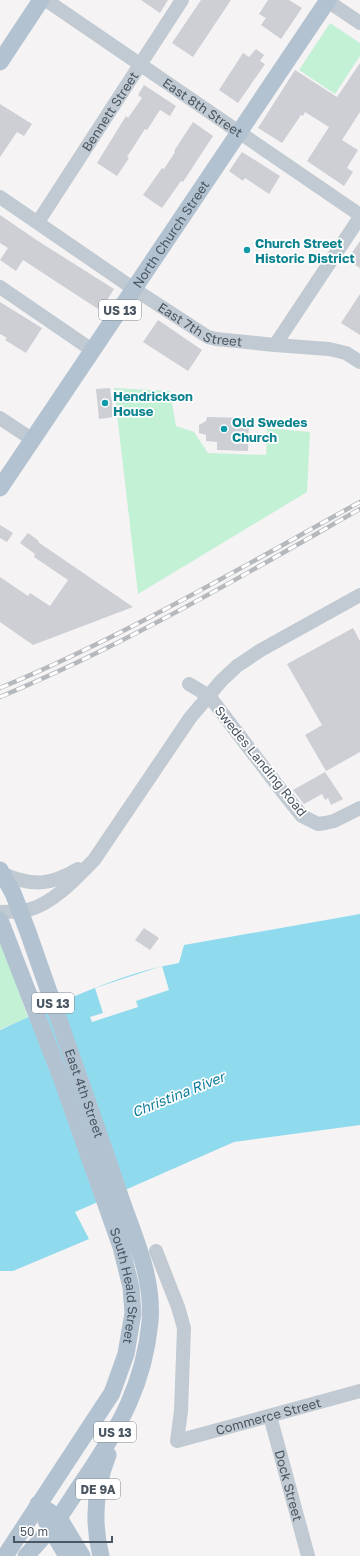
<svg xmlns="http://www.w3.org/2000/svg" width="360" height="1556" viewBox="0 0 360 1556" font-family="'Golos Text',sans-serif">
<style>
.green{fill:#c3f1d5}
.water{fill:#90daee}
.pier{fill:#f5f3f3}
.building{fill:#cdcfd5}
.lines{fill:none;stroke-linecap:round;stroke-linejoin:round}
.minor{stroke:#c1cad2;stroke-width:14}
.major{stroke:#b3c2d1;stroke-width:17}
.rail-casing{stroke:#b5b8bd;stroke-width:4.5}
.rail{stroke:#fff;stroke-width:3;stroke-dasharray:9;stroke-linecap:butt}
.culture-dot{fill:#0f9aa8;stroke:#fff;stroke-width:1.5}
.labels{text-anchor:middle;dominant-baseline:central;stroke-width:3.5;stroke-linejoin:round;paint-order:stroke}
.shield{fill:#fff;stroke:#808990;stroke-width:1}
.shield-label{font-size:12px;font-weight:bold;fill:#4a5661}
.street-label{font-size:13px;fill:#4a5661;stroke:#fff}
.culture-label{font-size:13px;font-weight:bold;fill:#0d838f;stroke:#fff;text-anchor:start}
.water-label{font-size:14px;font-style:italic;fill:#0c7c9b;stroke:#fff}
</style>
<rect width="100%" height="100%" fill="#f5f3f3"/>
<path class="green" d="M330,23L360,43V56L335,94L299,70Z
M114,388L170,391L176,426L194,432L208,453L266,455L267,428L310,432L307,492L138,594Z
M0,937L28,1018L0,1029Z"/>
<path class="water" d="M360,914V1125L234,1142L75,1212L89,1239L13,1271H0V1030C58,1004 116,974 179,963L184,945Z"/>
<path class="pier" d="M162,966L169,990L136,1001L138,1007L92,1022L90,1017L103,1013L95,988Z"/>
<path class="building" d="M141,0H168L160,13Z
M201,0H231L193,57L172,43Z
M268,0H289L302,8L281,39L261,25L266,18L259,14Z
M256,49L264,55L260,61L265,64L238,103L219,90L243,53L249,57Z
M360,63V112L342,140L358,150L347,168L353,172L344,186L307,161L329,127L305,112L303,116L301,115L282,143L258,128L295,70L337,97Z
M144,85L176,106L170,116L160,110L147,130L145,129L127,157L129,158L117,176L97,163L126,116L128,118L142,98L138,95Z
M0,104L32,124L24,136L17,132L0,157Z
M193,122L213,136L183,182L181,181L162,208L143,195L162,168L164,169L175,152L174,151Z
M242,152L280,176L269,194L245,178L243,181L229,171Z
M0,215L38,241L114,289L104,305L101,303L98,309L23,260L16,271L0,260L8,248L0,243Z
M360,241V268L347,260Z
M360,294V335L341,323Z
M0,302L42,328L26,353L5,340L7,338L0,334Z
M158,320L202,350L188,371L143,342Z
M110,388L114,417L99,419L96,389Z
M207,417L249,418L248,451L217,450V442L206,441V435L199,433V425L206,421Z
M0,525L13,533L7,542L0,538Z
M28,533L39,541L38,542L133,607L33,645L0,622V577L28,596L30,593L50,606L68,580L34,557L35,554L20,543Z
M353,628L360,641V752L326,771L305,735L322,725L287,664Z
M325,772L343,799L331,805L328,798L325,800L322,794L304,804L293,790Z
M144,928L159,938L150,950L135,940Z"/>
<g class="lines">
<g class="minor">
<path id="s1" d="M46,0L360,215"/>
<path d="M326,0L360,23"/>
<path id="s2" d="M0,197L134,289L208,337L216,339L275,345L329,349L346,353L360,362"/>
<path id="s3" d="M38,222L182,0"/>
<path d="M0,287L92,350"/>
<path d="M275,345L360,217"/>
<path d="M0,418L33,440"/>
<path d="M189,684L209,696L281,790L302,816L318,824L325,823L334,821L360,808"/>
<path d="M3,874C33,887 51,885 78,869"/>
<path d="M0,912C10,912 21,912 31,909C55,902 77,877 94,860L190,718L221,681L237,666L261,650L360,595"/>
<path id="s4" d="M156,1251L178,1307L184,1328L181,1411L177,1441L360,1391"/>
<path id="s5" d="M270,1416L308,1556"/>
</g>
<g class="major">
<path d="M0,62L41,0"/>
<path id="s6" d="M0,488L328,0"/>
<path id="s7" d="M0,870L13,893L28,932C58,1018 89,1104 118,1190C132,1233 154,1275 150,1322C144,1384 120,1426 86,1477C74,1494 64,1512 51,1528C43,1538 34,1547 26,1556"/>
<path id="s8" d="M0,920L62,1080L121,1247L131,1287L133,1313L126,1354L112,1393L5,1556"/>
<path d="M38,1504L59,1518L82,1556"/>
<path d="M46,1521L67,1556"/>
<path d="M101,1556C92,1521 95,1488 108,1455"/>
</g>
<g class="rail-casing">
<path id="rail" d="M0,688C125,636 242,567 360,502
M0,697C125,645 242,576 360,509"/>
</g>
<use href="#rail" class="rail"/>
</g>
<g class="culture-dot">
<circle cx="247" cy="250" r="4"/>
<circle cx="105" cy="403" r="4"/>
<circle cx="224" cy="429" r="4"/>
</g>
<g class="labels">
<g class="shield">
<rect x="99" y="300" width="42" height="20" rx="3"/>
<rect x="32" y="993" width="42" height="20" rx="3"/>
<rect x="94" y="1422" width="42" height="20" rx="3"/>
<rect x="76" y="1479" width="44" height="20" rx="3"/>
</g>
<g class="shield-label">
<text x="120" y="310">US 13</text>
<text x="53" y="1003">US 13</text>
<text x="115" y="1432">US 13</text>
<text x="98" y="1489">DE 9A</text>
</g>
<g class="street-label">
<text stroke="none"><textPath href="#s1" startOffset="190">East 8th Street</textPath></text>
<text stroke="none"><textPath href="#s3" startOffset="132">Bennett Street</textPath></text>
<text stroke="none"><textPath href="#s6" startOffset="306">North Church Street</textPath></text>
<text stroke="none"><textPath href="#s2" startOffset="239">East 7th Street</textPath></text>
<text transform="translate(261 761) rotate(51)">Swedes Landing Road</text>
<text stroke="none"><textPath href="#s7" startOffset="239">East 4th Street</textPath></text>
<text stroke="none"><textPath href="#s8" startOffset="388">South Heald Street</textPath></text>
<text stroke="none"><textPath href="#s4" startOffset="290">Commerce Street</textPath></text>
<text stroke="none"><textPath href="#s5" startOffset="72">Dock Street</textPath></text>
</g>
<g class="culture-label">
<text x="255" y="243">Church Street<tspan x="255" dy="15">Historic District</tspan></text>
<text x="113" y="396">Hendrickson<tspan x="113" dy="15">House</tspan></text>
<text x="232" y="422">Old Swedes<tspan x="232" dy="15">Church</tspan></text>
</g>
<g class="water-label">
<text transform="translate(178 1094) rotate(-22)">Christina River</text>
</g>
</g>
<path d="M14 1536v6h98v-6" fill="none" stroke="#4a5661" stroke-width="2"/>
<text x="20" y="1536" font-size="12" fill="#4a5661" stroke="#ffffff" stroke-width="3" paint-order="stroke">50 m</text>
</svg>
